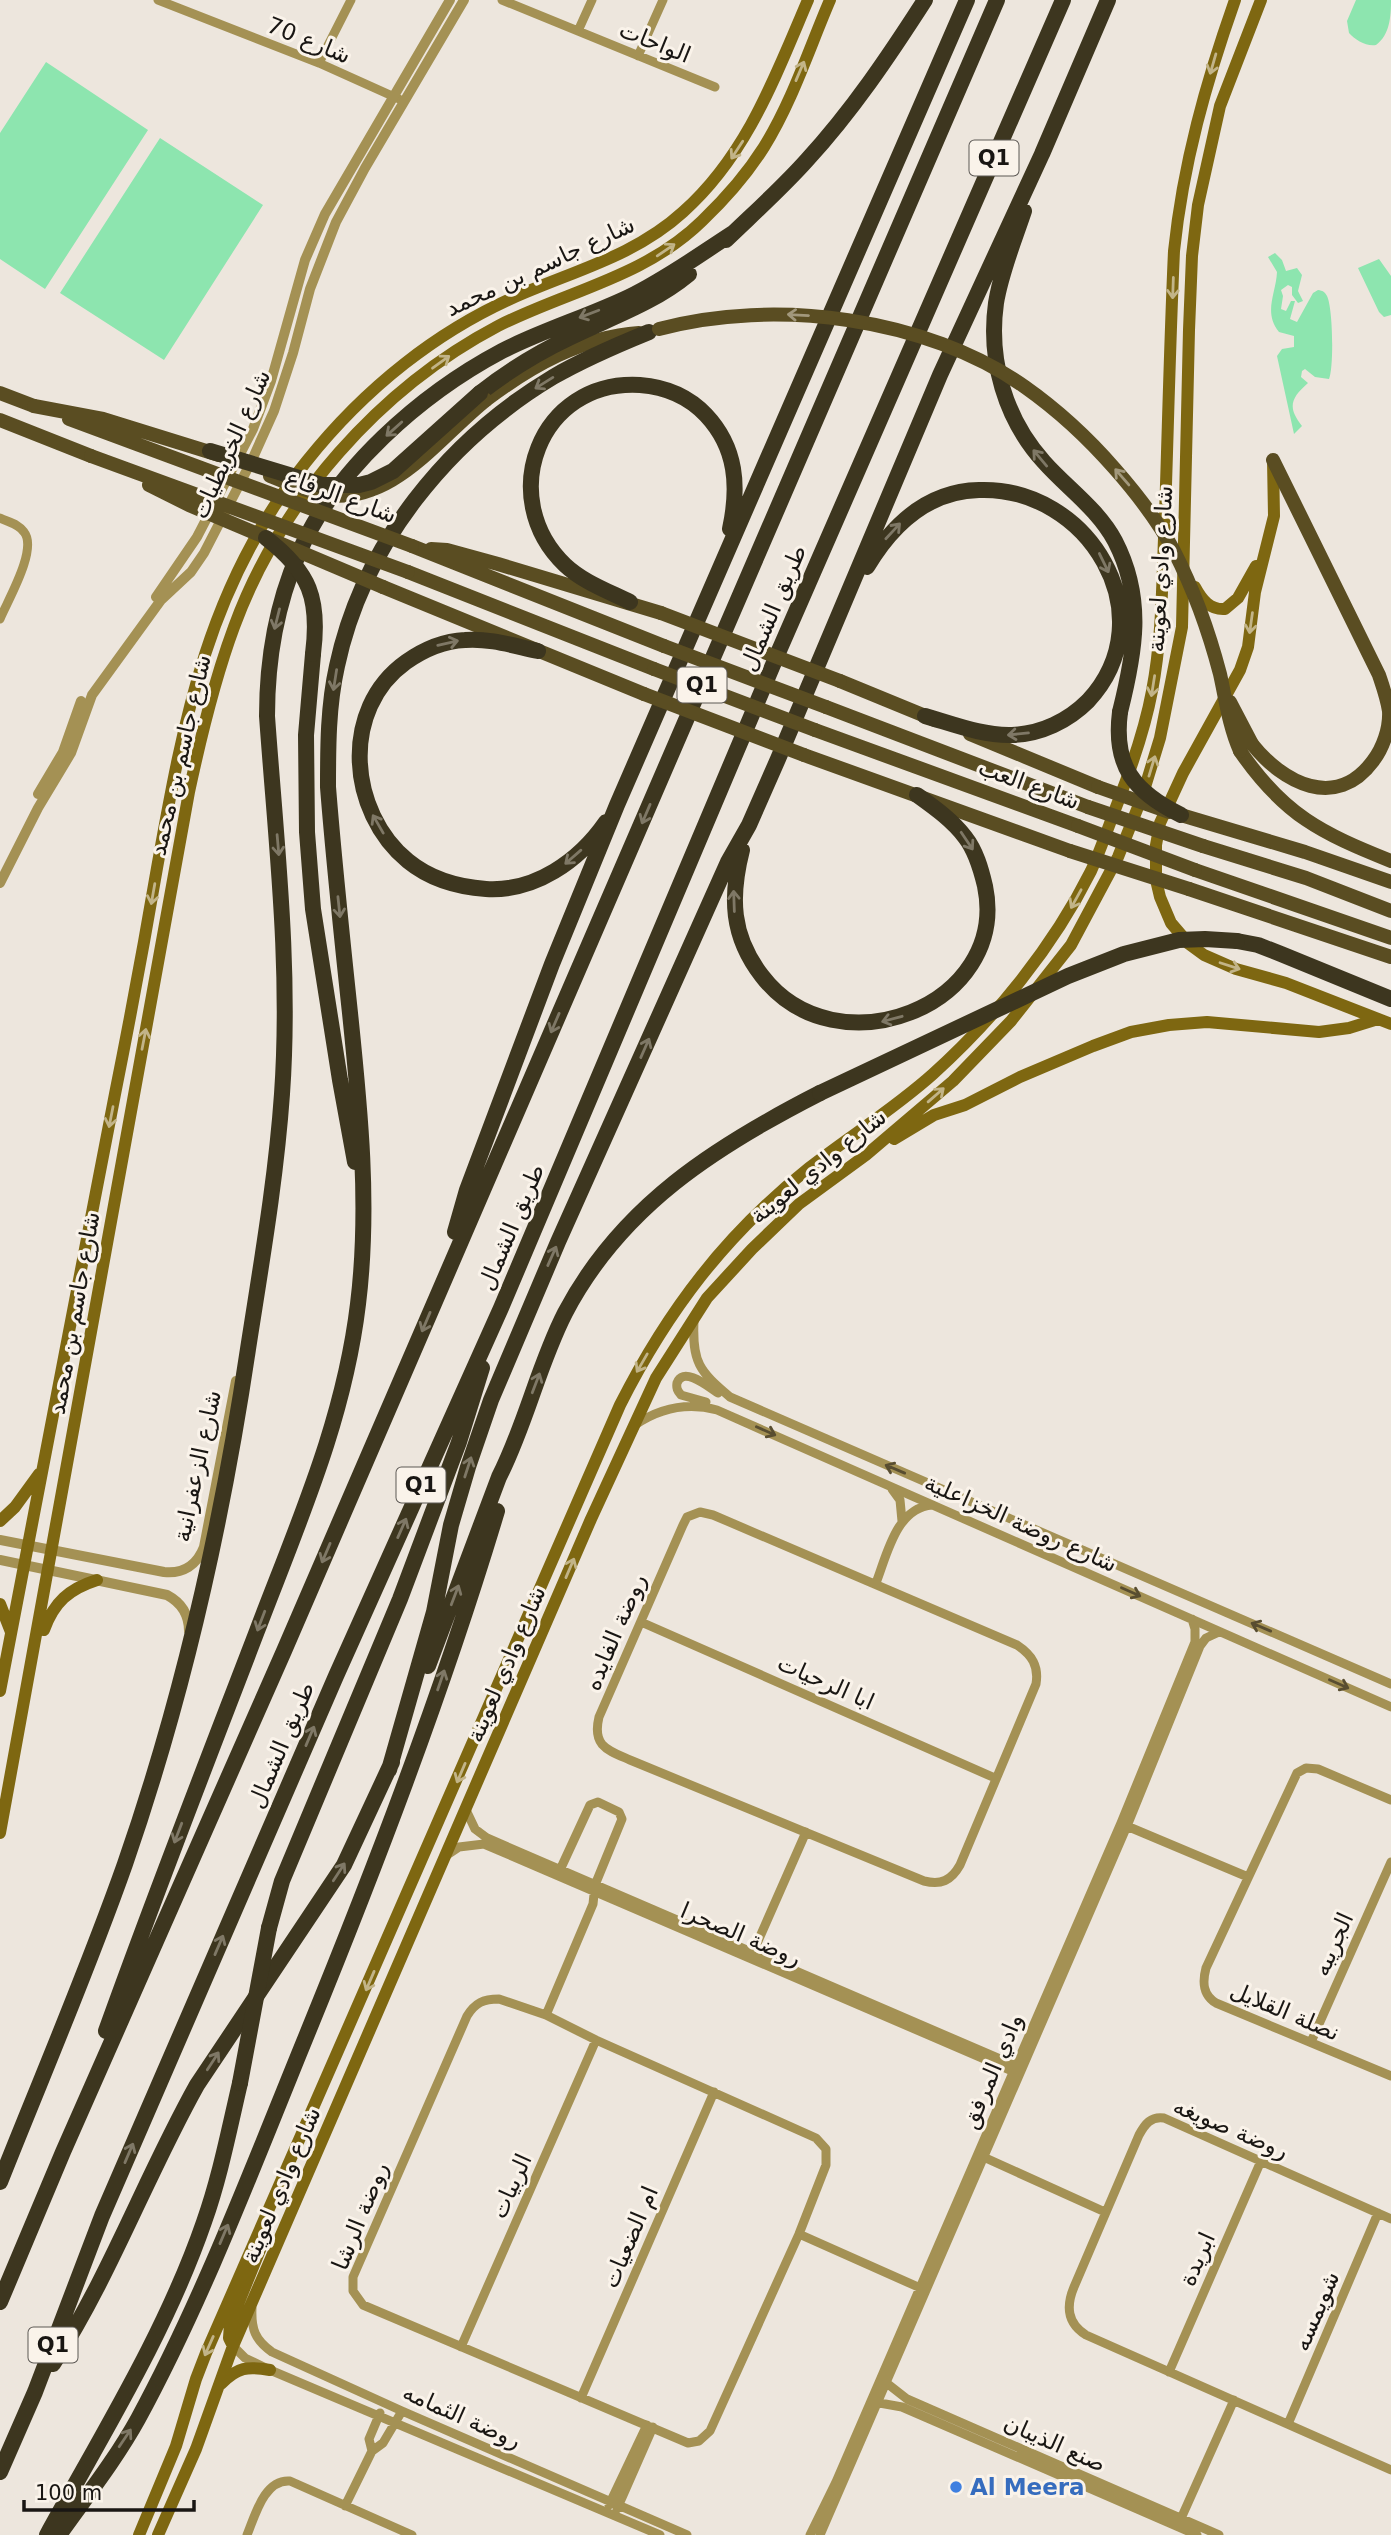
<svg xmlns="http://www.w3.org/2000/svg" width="1391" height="2535" viewBox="0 0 1391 2535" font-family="'DejaVu Sans',Cairo,sans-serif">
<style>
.green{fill:#8de5af}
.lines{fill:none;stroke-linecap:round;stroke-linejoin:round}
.minor{stroke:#a49154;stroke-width:9}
.tertiary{stroke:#a49154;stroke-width:10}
.secondary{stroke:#7e6711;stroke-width:12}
.primary{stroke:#5a4d22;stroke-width:14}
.motorway{stroke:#3d361f;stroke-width:16}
.primary-bridge{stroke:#5a4d22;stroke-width:14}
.motorway-bridge{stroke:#3d361f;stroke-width:16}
.oneway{stroke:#c2b488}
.oneway2{stroke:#7f7866}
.oneway3{stroke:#a2987c}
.oneway4{stroke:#584d30}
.shop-dot{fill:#3f7fe0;stroke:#faf3ea;stroke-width:2.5}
.labels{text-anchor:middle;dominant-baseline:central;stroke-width:6;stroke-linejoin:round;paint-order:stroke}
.shield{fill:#faf3ea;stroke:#5c5854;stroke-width:2}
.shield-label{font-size:21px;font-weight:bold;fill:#191613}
.street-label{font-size:23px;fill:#191613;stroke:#faf3ea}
.shop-label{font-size:23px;font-weight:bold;fill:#366cbe;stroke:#faf3ea;text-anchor:start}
</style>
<rect width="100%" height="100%" fill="#ede6dd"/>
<path class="green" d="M1356,0H1391C1391,16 1390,35 1376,45C1367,47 1355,40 1349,33L1347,21Z
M46,62L148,130L45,289L0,259V133Z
M160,138L263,205L164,360L60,293Z
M1275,253L1282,260L1286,271L1297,268L1302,275L1298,291L1303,301L1298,303L1292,295V287L1288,285L1281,290L1283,296L1281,309L1286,311L1291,301H1295L1290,319L1297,322L1313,293L1318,290C1323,291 1324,291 1327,296C1333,308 1334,367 1329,379L1315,377L1305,369L1302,371L1301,377L1308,383C1291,398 1287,407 1302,426L1294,434L1277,356L1282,349L1294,347V336L1279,332C1263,312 1276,294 1277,272L1268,257Z
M1379,259L1391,276V315L1384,317L1379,312L1358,268Z"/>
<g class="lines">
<path class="minor" d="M158,0L319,63L399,99
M502,0L715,87
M578,31L592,0
M638,56L663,0
M319,63L351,0
M0,518C8,522 19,524 24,532C38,549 8,600 0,619
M694,1321C692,1362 699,1371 730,1397L1391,1684
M706,1402L681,1395C678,1391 676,1389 677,1383C683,1365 710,1388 718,1393
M635,1425C660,1408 687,1402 717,1410L1391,1707
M892,1489L900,1500L902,1521
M700,1512L713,1515L1017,1645C1032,1655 1039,1666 1036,1684L960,1865C951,1881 941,1885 924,1881L630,1760C607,1750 592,1746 599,1717L683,1525L687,1517Z
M876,1583C887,1555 896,1508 932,1505
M641,1622L995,1778
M1391,1800L1318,1769L1306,1768L1297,1773L1206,1968C1202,1983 1203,1995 1216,2003L1391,2076
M466,1810L475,1829L487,1838L1021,2068
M1122,1824L1248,1877
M447,1855L459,1847L484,1844L1017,2073
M751,1957L806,1832
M499,1999L546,2015L596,2040L816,2138L826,2149V2165L799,2234L710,2431L699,2441L688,2443L363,2305L353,2291V2277L467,2016C475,2003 483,1999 499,1999Z
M546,2015L593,1904L595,1885L622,1819L619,1812L598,1802L590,1805L560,1870
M1311,2042L1391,1862
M979,2155L1105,2212
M1391,2219L1164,2118C1151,2116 1145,2124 1139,2135L1074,2287C1066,2306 1067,2323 1086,2335L1391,2470
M799,2234L925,2290
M252,2308C251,2329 255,2340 272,2352L402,2411L687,2535
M233,2346L245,2358L270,2370L660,2535
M461,2347L596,2040
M1169,2372L1261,2161
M884,2381L907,2399L1219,2535
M581,2398L714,2092
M874,2402L902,2407L1197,2535
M1288,2424L1378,2213
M372,2451L369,2439L380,2413
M609,2505L647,2425
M345,2506L372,2451L383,2443L402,2411
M617,2509L653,2427
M1179,2523L1234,2400
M247,2535C255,2516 264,2479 290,2481L412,2535
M810,2535L836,2482L1121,1823L1195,1642V1629L1192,1619
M820,2535L1127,1826L1200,1646L1206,1638L1219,1632"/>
<path class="tertiary" d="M156,597L197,537L253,429L271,381L305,260L325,214L450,0
M38,794L63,752L81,701
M0,883L38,808L71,753L92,695L161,600L191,572L204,553L252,460L274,411L293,353L310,289L336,222L365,168L464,0
M0,1540L164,1572C183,1574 197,1565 204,1547L236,1381
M0,1560L167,1595C182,1603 189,1615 189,1631"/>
<path class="secondary" d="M1273,460L1274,516L1255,592L1248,647L1240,670L1183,773L1160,823L1156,845V880L1160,897L1171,923L1189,944L1204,955L1236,969L1286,983L1391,1024
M1195,587C1202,600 1210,610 1225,609L1238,598L1256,566
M894,1139L934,1115L965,1105L1020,1077L1093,1046L1131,1032L1169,1025L1207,1022L1319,1032L1349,1028L1378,1019
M0,1521L15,1507L39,1474
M0,1604L11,1632
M44,1630C54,1602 69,1589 97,1580
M0,1691C37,1492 77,1293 115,1094C130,1019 144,944 157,868C184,718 208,585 306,462C364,389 438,329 524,293C580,269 637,254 683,212C747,155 775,77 808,0
M0,1833L189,792C201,736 214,681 234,627C280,501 380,388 498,326C567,291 645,277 702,221C725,199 747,174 764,147C792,102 809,49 830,0
M233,2346L229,2338L230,2324L262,2245
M221,2384C237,2367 248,2366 270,2370
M139,2535L176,2446L196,2379L206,2353L620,1405C668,1310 726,1234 809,1168C850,1136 894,1109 933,1074C996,1017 1053,947 1091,871C1101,849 1109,825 1118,802C1132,766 1145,729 1152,691C1163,634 1162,574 1165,515C1168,427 1170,339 1174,251C1183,164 1206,82 1235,0
M158,2535L196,2449L233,2346L591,1519L656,1378L707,1298L752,1249L799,1204L866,1155L953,1081L1011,1021L1071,945L1118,857L1142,797L1160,738L1182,627L1189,330L1192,256L1198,205L1220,106L1261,0"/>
<path class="primary" d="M0,393L34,406
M486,400C531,366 582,337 639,333
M0,420L91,456
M412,546L664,646
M431,549L447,550L498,564L661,613
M408,572L654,669
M383,587L644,694
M840,681L935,720
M826,707L1088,807
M815,730L1078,826
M970,734L1098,787
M1252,744C1283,783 1336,811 1373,761C1383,748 1390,728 1389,711C1387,698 1383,687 1379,675L1273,460
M1240,751C1284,815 1321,833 1391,861
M804,755L1070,851
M1181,815L1305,852L1391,882
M1203,846L1306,878L1391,911
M1195,870L1391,938
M1189,889L1391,957"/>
<path class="motorway" d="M1024,211C1014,241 1001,272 996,303C988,360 1005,419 1044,462C1067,488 1098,509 1115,541C1145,599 1135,652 1120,712
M726,240C754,213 782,188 807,160C852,111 889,56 925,0
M480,393C508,371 539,352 571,337C612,317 654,303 689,274
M867,567C892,525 928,491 979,490C1088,486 1167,616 1088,701C1068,721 1041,734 1012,735C983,736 953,724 925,716
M630,602C608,591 583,582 565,565C495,498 539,379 640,385C666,387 688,396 706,415C737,448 739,487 730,529
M538,651C514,646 489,638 465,640C443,641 423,650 406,662C340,709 348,812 408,861C430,879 458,887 486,889C535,892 579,861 606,822
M313,654L306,735L307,832L313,909L340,1080L355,1162
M742,850C730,897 731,936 762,976C836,1073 1010,1006 985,886C981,869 976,851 965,837C952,820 935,808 917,795
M1237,941L1258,945L1281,954L1391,999
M455,1232L467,1190L552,964L617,805L967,0
M428,1666L499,1477C526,1424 538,1366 565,1313C621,1206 716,1146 820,1093
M389,1770L434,1612L451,1525L468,1467L491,1400L558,1242L728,862L749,825L778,759L940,375L1042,154L1108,0
M269,1928L282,1881L400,1599L459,1442L482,1368
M106,2031C154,1897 206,1764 257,1631C298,1523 344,1421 358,1304C370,1207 360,1109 350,1013C342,938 334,863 328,787C328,747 328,706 337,666C363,544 448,440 553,377C584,359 617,345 649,332
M0,2182C42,2076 87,1972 125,1864C183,1697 222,1524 248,1349C261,1265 276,1180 282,1094C291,967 276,842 267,716C267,661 276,606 298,555C334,470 421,394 502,351C543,330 587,317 629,297C666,279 699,255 733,233
M0,2302L63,2152L284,1651L997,0
M53,2364C110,2276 146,2176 197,2085L344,1865L392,1762
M0,2472L35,2392L102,2216L336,1676L501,1308L778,653L1063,0
M47,2535C103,2433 166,2332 204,2222C220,2177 229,2130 240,2083
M59,2535C86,2497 116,2459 138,2419C201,2303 251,2172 301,2049C373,1873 442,1694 497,1511"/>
<path class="primary-bridge" d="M659,329C774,298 926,317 1025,387C1059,411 1088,438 1115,469C1137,494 1158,521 1174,551C1194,590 1209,632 1220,674C1226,701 1229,726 1240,751
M34,406L103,419L219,455
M69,419L412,546
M91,456L408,572
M270,476C286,482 303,490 320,494C391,508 437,439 486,400
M149,485L189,505L383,587
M661,613L840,681
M664,646L826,707
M654,669L815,730
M644,694L804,755
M1230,702L1252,744
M1098,787L1169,812
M1088,807L1203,846
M1078,826L1195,870
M1070,851L1189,889"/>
<path class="motorway-bridge" d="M210,451L322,485H359L371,482L393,471L480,393
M266,538C310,572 320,599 313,654
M1120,712C1113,766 1134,792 1181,815
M820,1093L1068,976L1124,954L1179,940L1205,939L1237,941
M240,2083L269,1928"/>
</g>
<defs><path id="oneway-shaft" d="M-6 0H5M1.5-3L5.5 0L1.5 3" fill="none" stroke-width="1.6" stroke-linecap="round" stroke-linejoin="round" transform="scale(1.75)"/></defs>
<g class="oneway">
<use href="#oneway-shaft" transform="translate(1213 64) rotate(106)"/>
<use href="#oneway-shaft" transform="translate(800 71) rotate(-67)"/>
<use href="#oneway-shaft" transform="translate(737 150) rotate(123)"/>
<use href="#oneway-shaft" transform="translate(666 250) rotate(-34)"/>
<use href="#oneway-shaft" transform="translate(1173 288) rotate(92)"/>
<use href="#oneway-shaft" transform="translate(441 362) rotate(-36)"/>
<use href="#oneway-shaft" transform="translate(1251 623) rotate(98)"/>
<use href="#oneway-shaft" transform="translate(1153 686) rotate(99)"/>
<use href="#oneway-shaft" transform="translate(1152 766) rotate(-73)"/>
<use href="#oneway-shaft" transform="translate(153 894) rotate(100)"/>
<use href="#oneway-shaft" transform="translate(1076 899) rotate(119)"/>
<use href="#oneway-shaft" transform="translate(1230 966) rotate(18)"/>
<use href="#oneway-shaft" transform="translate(144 1039) rotate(-79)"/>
<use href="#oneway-shaft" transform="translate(936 1095) rotate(-41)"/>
<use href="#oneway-shaft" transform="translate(111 1117) rotate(101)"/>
<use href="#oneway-shaft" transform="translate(642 1363) rotate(120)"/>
<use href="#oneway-shaft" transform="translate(570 1568) rotate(-67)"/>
<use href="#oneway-shaft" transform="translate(461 1773) rotate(113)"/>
<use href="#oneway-shaft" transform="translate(370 1981) rotate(113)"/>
<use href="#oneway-shaft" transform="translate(209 2346) rotate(114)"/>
</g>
<g class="oneway2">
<use href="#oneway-shaft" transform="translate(589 314) rotate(159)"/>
<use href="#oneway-shaft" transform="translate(544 383) rotate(148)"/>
<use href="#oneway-shaft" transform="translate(394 429) rotate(138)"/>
<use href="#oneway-shaft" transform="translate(1040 458) rotate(-130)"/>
<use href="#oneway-shaft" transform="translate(893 531) rotate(-47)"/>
<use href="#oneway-shaft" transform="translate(1104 563) rotate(64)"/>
<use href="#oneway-shaft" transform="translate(277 619) rotate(104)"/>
<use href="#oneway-shaft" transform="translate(448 643) rotate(-13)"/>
<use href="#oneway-shaft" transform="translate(335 680) rotate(99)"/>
<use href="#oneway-shaft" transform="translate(1018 734) rotate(174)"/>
<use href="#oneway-shaft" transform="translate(646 814) rotate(113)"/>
<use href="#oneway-shaft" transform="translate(378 824) rotate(-120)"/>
<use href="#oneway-shaft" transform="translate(967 841) rotate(56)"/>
<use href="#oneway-shaft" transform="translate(278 845) rotate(85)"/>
<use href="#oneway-shaft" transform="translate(573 857) rotate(139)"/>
<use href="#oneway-shaft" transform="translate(734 901) rotate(-92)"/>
<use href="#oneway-shaft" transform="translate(339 907) rotate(84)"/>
<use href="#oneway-shaft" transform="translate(892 1019) rotate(165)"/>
<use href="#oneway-shaft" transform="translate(555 1023) rotate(113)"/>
<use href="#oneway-shaft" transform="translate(645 1048) rotate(-66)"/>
<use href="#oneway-shaft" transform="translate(552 1256) rotate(-66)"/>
<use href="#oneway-shaft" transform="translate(426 1322) rotate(113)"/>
<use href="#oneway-shaft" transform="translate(536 1383) rotate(-69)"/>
<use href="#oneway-shaft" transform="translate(468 1467) rotate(-72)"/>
<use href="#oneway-shaft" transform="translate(402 1528) rotate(-66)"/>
<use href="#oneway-shaft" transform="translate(326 1553) rotate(113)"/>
<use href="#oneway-shaft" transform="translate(455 1595) rotate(-69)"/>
<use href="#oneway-shaft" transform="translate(261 1621) rotate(111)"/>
<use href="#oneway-shaft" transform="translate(441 1680) rotate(-71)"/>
<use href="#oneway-shaft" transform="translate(310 1736) rotate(-67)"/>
<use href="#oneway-shaft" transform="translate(178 1833) rotate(111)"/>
<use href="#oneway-shaft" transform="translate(339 1872) rotate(-57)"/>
<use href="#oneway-shaft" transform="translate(219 1945) rotate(-67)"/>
<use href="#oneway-shaft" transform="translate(213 2061) rotate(-57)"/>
<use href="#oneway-shaft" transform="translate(129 2153) rotate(-67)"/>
<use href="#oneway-shaft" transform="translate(224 2234) rotate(-67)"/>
<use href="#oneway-shaft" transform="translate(125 2438) rotate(-56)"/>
</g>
<g class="oneway3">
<use href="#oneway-shaft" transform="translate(798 315) rotate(-177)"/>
<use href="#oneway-shaft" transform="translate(1122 477) rotate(-131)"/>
</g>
<g class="oneway4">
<use href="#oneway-shaft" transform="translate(766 1431) rotate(24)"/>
<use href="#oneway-shaft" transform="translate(895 1469) rotate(-157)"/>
<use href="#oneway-shaft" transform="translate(1131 1592) rotate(24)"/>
<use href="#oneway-shaft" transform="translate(1261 1627) rotate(-157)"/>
<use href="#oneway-shaft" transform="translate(1339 1684) rotate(24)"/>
</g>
<circle class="shop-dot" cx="956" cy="2487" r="7"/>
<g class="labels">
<g class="shield">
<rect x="969.5" y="140.5" width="49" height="35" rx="5"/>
<rect x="677.5" y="667.5" width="49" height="35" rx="5"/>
<rect x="396.5" y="1467.5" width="49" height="35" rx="5"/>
<rect x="28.5" y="2327.5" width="49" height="35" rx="5"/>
</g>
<g class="shield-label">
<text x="994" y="158">Q1</text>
<text x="702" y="685">Q1</text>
<text x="421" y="1485">Q1</text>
<text x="53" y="2345">Q1</text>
</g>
<g class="street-label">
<text transform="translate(309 40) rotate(22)">شارع 70</text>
<text transform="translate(655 42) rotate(22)">الواحات</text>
<text transform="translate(540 266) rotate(-25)">شارع جاسم بن محمد</text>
<text transform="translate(231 444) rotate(-66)">شارع الخريطيات</text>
<text transform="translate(341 496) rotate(20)">شارع الرفاع</text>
<text transform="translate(1160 569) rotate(-87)">شارع وادي لعوينة</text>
<text transform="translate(773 608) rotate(-67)">طريق الشمال</text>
<text transform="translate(180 755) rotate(-77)">شارع جاسم بن محمد</text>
<text transform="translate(1029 784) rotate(20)">شارع العب</text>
<text transform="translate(818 1166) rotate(-39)">شارع وادي لعوينة</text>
<text transform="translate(511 1227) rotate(-67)">طريق الشمال</text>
<text transform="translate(74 1313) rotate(-80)">شارع جاسم بن محمد</text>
<text transform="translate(197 1466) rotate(-78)">شارع الزعفرانية</text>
<text transform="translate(1021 1523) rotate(24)">شارع روضة الخزاعلية</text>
<text transform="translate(615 1632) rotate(-67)">روضة الفايده</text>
<text transform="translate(506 1664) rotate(-67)">شارع وادي لعوينة</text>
<text transform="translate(826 1682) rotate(24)">ابا الرحيات</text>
<text transform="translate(281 1745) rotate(-67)">طريق الشمال</text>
<text transform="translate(741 1934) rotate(23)">روضة الصحرا</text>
<text transform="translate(1333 1944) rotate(-66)">الجريبه</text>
<text transform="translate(1285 2011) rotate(23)">نصلة القلايل</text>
<text transform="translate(992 2071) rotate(-67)">وادي المرفق</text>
<text transform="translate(1231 2128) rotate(23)">روضة صويغه</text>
<text transform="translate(281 2185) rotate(-67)">شارع وادي لعوينة</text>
<text transform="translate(511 2186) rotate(-66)">الربيات</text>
<text transform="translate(360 2216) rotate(-68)">روضة الرشا</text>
<text transform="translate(630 2237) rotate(-67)">ام الضعيات</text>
<text transform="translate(1197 2259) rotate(-66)">ابريدة</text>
<text transform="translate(1316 2311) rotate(-67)">شويمسه</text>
<text transform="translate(462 2416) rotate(24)">روضة الثمامه</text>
<text transform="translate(1055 2443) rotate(24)">صنع الذيبان</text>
</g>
<g class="shop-label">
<text x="970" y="2487">Al Meera</text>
</g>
</g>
<path d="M24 2500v10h170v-10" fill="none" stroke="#191613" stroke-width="3.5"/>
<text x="35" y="2500" font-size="21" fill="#191613" stroke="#faf3ea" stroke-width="5" paint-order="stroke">100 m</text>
</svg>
